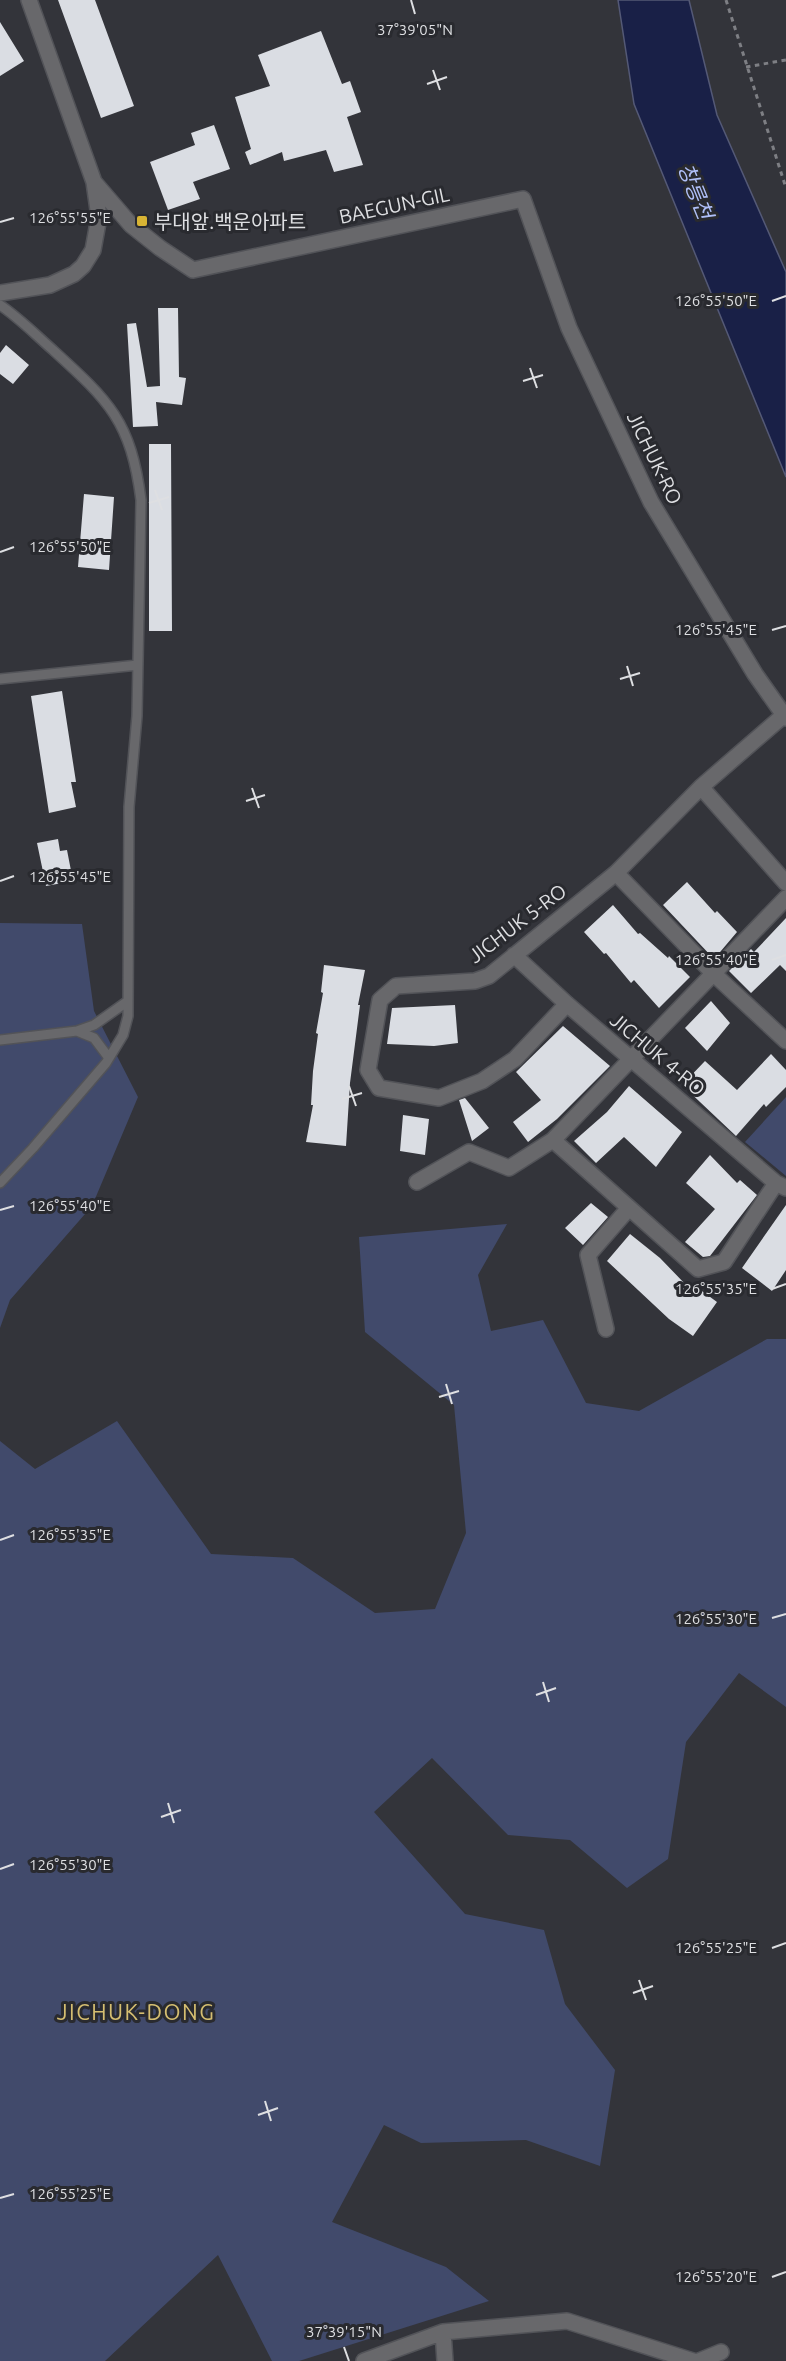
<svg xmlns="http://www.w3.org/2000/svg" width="786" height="2361" viewBox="0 0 786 2361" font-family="Ubuntu,'Noto Sans KR',sans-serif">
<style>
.green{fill:#414a6b}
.water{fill:#192047;stroke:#545976;stroke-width:1.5}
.building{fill:#dadde3}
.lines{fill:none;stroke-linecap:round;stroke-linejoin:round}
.service-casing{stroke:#525358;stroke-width:12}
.minor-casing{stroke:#525358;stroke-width:18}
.path{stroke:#7e7f84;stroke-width:3;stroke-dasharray:4.5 4.5;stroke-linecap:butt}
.service{stroke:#68686b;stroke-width:9}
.minor{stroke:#68686b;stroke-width:15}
.ticks{fill:none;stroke:#dedfe2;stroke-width:2}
.poi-dot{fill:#d8b434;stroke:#292a2f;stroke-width:2}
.labels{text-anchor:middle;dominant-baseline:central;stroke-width:6;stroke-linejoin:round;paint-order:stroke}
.street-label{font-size:20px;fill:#dedfe2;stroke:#292a2f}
.poi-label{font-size:20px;fill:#dedfe2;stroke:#292a2f;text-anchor:start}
.water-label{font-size:21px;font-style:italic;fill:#afbff8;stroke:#292a2f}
.quarter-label{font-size:22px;letter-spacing:1.5px;fill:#d5be71;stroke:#292a2f}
.ticks-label{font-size:15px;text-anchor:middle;fill:#dedfe2;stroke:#292a2f;stroke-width:6;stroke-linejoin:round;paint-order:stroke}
</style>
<rect width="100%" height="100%" fill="#33343a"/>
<path class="green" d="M0,923L82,924L94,1011L138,1097L92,1206L10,1300L0,1328Z
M786,1097V1176L745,1142Z
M507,1224L478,1275L491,1331L543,1320L586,1403L639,1411L767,1339H786V1707L739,1673L686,1742L668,1859L627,1888L570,1840L508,1835L432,1758L374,1812L465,1914L544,1930L565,2004L615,2070L600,2166L526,2140L421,2143L384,2125L332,2222L446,2267L489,2301L299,2361H272L218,2255L105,2361H0V1441L35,1469L117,1421L211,1554L293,1558L375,1613L435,1609L466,1533L454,1405L365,1332L359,1237Z"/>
<path class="water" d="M618,0H689L717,115L786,272V477L634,104Z"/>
<path class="building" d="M58,0H95L134,106L101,118Z
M0,22L24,61L0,76Z
M321,31L342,84L350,81L361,112L347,117L363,165L334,172L326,150L284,161L282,152L250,165L245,152L251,149L235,97L270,86L258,55Z
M214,125L230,169L193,182L200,199L168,210L150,162L195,145L191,133Z
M158,308H178L179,377L186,378L182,405L156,402L158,426L133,427L127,324L136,323L147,387L160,386Z
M6,345L29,365L13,384L0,374V353Z
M149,444H171L172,631H149Z
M84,494L114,497L109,570L78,567Z
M62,691L76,782H71L76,807L49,813L31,696Z
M58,839L60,851L67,850L73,881L46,886L37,843Z
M687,882L715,913L717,911L737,932L715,958H713L663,905Z
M613,905L638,934L640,933L668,958L669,956L690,977L659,1008L634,980L631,983L606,953L604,954L584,932Z
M786,918V971L780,965L751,993L729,971L751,949L754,952Z
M324,965L365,970L358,1005H360L350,1083L346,1146L306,1142L313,1105H311L313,1071L318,1034L316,1033L323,993L321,992Z
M711,1001L730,1023L707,1051L685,1028Z
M455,1005L458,1043L434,1046L387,1044L392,1008Z
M563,1026L610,1066L557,1119L528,1142L513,1122L541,1100L516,1072Z
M771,1054L786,1070V1087L766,1107L764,1104L736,1136L682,1085L705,1061L737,1090Z
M629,1086L682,1132L656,1167L624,1137L596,1163L574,1141L607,1112Z
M465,1098L489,1128L472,1141L459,1100Z
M403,1115L429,1119L425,1155L400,1151Z
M710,1155L737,1183L740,1180L757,1195L710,1256L703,1257L685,1242L715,1209L686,1183Z
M591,1203L608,1217L583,1245L565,1228Z
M786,1205V1270L772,1291L742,1268Z
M630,1234L660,1258L688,1287L691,1283L717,1302L693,1336L669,1319L607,1261Z"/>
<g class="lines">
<g class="service-casing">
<path id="service" d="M0,305C19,318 36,335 53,350C109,401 131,421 141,500L137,716L129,807L128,1016L123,1035L106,1063L33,1148L0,1183
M0,679L138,665
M0,1040L77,1031
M109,1058L94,1038L77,1031L94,1025L128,1001"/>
</g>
<g class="minor-casing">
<path id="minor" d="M94,182L131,225L160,248L193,270L523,199L569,328L651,502L755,674L786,718
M0,293L50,285L74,274L83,266L93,250L99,217L94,182L29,0
M701,787L786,883
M616,873L714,974L786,1041
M514,955L567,1004L776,1183L786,1188
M567,1004L515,1059L482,1081L439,1098L379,1088L368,1070L380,1000L396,986L475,981L489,976L616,873L701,787L784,715
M553,1140L698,1269L724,1262L776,1183
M417,1182L469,1152L509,1168L553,1140L786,898
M606,1329L588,1255L629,1208
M443,2332L445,2361
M364,2361L443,2332L567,2321L693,2361
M699,2361L721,2352"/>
</g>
<path class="path" d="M726,0L786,188
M746,67L786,60"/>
<use href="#service" class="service"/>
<use href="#minor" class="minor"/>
</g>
<path class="ticks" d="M411,0L415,14M433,70L440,90M427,84L447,77M0,222L14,218M772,301L786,296M530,368L537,388M523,381L543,375M155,490L162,510M149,503L169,497M0,552L14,547M772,630L786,626M627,666L633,686M620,679L640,673M252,788L259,808M246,801L265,795M0,881L14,876M772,960L786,955M349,1086L356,1106M342,1099L362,1093M0,1210L14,1206M772,1289L786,1284M446,1384L452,1404M439,1397L459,1391M0,1540L14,1535M772,1618L786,1614M543,1682L549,1702M536,1695L556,1688M168,1803L174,1823M161,1817L181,1810M0,1869L14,1864M772,1948L786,1943M639,1980L646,2000M633,1993L653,1986M265,2101L271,2121M258,2115L278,2108M0,2198L14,2194M772,2277L786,2272M344,2347L349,2361"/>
<rect class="poi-dot" x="136" y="215" width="12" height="12" rx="3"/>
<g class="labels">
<g class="street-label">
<text transform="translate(394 205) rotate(-12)">BAEGUN-GIL</text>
<text transform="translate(655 458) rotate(64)">JICHUK-RO</text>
<text transform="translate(517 923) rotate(-37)">JICHUK 5-RO</text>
<text transform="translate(658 1054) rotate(40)">JICHUK 4-RO</text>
</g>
<g class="poi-label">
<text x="154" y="221">부대앞.백운아파트</text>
</g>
<g class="water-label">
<text transform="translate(696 191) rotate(68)">창릉천</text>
</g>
<g class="quarter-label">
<text x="136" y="2011">JICHUK-DONG</text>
</g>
</g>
<g class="ticks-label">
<text x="415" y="35">37°39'05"N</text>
<text x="70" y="223">126°55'55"E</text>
<text x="716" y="306">126°55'50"E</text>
<text x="70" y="552">126°55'50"E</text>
<text x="716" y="635">126°55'45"E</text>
<text x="70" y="882">126°55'45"E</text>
<text x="716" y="965">126°55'40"E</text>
<text x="70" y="1211">126°55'40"E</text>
<text x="716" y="1294">126°55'35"E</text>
<text x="70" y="1540">126°55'35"E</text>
<text x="716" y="1624">126°55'30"E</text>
<text x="70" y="1870">126°55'30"E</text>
<text x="716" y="1953">126°55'25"E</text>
<text x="70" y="2199">126°55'25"E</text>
<text x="716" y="2282">126°55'20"E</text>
<text x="344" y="2337">37°39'15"N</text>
</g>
</svg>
